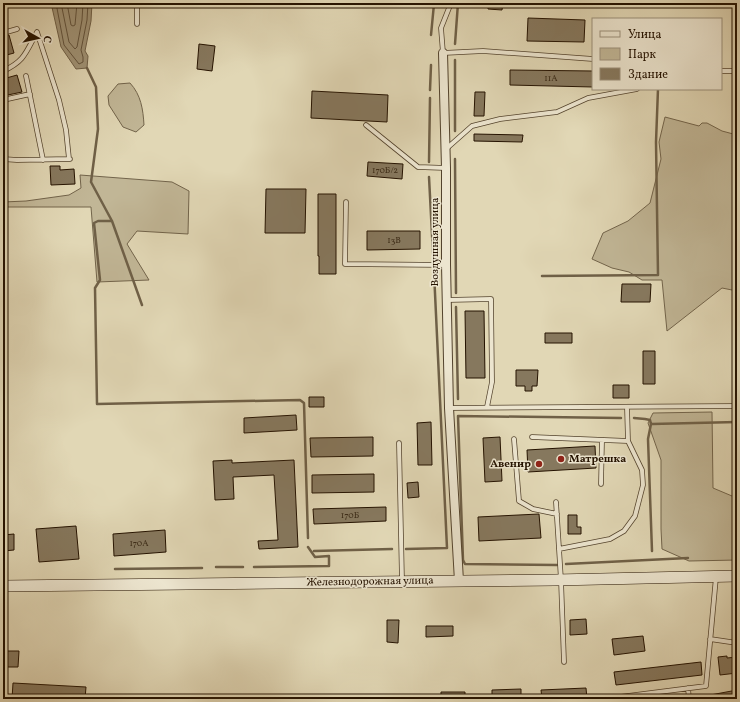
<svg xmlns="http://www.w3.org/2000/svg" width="740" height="702" viewBox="0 0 740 702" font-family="Vollkorn,serif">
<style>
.green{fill:#c1b696;stroke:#72644b}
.water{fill:#a19477;stroke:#6f6047}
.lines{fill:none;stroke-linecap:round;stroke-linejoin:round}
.shore{stroke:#62533c;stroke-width:1}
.stream{stroke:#6f6047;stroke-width:2.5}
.building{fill:#86785e;stroke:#241200}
.lane-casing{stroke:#53432d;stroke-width:5.5}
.street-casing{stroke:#53432d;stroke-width:10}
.secondary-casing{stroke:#241200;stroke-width:12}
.lane{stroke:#ece5cf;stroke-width:4}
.street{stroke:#ece5cf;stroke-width:8}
.secondary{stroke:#ece5cf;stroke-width:11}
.poi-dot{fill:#8f2418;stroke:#ece5cf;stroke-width:1.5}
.labels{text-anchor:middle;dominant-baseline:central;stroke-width:3;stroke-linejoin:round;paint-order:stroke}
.number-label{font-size:9px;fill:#3c2c18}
.street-label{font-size:11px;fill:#241200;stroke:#ece5cf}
.poi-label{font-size:11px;font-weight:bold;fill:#241200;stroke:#ece5cf;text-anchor:start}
</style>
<rect width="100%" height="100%" fill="#e1d7b5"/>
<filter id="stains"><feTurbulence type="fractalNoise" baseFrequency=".005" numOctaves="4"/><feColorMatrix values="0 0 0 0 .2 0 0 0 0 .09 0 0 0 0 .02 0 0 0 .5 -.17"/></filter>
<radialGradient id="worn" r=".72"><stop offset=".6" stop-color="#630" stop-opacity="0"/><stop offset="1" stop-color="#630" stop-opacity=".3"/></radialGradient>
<path class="green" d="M130,83C141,95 143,109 144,125L136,132L123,127L109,105L108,96L118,84Z
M665,117L699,126L702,123H707L722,131L737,135V291L722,288L667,331L662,280H642L629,272L612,268L592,259L603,233L628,221L650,203L661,159L659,142Z
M80,175L172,182L189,191L188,234L137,231L127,244L149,280L97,282L91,207H3V202L26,201L69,195L81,188Z
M712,412L713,488L732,496H737V560L689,561L662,549L661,529V460L648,423L653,413Z"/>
<path class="water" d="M51,3H92L91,21L85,51L88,56L87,68L76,69L61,47Z"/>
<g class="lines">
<path class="shore" d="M56,3L64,45L79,64L83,62V57L81,50L87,20L88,3
M61,3L69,42L75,49L77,47L82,20L83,3
M67,3L71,25L73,26L75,25L77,3"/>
<path class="stream" d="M431,35L434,4L435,3
M455,44L458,3
M87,68L96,87L98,129L91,182L112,221L142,305
M430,90L431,65
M455,131V60
M455,159L456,293
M429,162L430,98
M429,177L433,254
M112,221H98L94,223L100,280L95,288L97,404L300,400L304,403L308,538
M542,276L658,275L656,142L658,89
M456,307L458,399
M634,418L645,419L650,420L651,424L648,439L652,551
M652,424L737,422
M406,549L447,548L434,272
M314,551L392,549
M566,564L688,558
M557,565L465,564L463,560L458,416L621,418
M216,567H243
M254,567L329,566V556L315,557L308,547
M115,569L202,568"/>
</g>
<path class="building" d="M488,3H503L502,10L488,9Z
M528,18L585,20L584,42L527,41Z
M9,35L14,53L3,56V36Z
M199,44L215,46L212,71L197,69Z
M510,70L593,71V87L510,85Z
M17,75L22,92L3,96V79Z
M312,91L388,95L387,122L311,118Z
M475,92H485L484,116H474Z
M474,134L523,135L522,142L474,141Z
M368,162L403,164L402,179L367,176Z
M50,166H60V170L74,169L75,184L51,185Z
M266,189H306L305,233H265Z
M318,194H336V274H319V256H318Z
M367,231H420V249L367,250Z
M622,284H651L650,302H621Z
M465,311H484L485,378H466Z
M545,333H572V343H545Z
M643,351H655V384H643Z
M516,370H538L537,386H532V391H525V386H516Z
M613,385H629V398H613Z
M309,397H324V407H309Z
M296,415L297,430L244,433V418Z
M431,422L432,465H418L417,423Z
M373,437V456L311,457L310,438Z
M500,437L502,481L485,482L483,438Z
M595,446L596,468L528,472L527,450Z
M232,460V463L294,460L298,547L259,549L258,541L278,540L274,475L233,477L234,499L215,500L213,461Z
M374,474V492L312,493V475Z
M418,482L419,497L408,498L407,483Z
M386,507V521L314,524L313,509Z
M539,514L541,538L479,541L478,517Z
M568,515H577V527H581V534H568Z
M76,526L79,559L39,562L36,529Z
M165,530L166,552L114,556L113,534Z
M14,534V550L3,551V535Z
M586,619L587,634L570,635V620Z
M387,620H399L398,643L387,642Z
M426,626H453V636L426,637Z
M643,636L645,651L614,655L612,639Z
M3,651H19L18,667H3Z
M727,656V658L737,657V673L720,675L718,657Z
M701,662L702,675L616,685L614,672Z
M13,683L86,687L85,699H12Z
M586,688L587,699H542L541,690Z
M521,689V699H492V690Z
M737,690V699H705V696Z
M441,692H465V699H441Z"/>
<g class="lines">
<g class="lane-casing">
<path id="lane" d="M451,3L441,28L443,53L483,51L593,59
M137,24V3
M3,33L17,29
M3,71C25,61 26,52 37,32L59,100L66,130L69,159
M721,71H737
M26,76L43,160
M3,100L30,94
M366,125L418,167L446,168
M446,149L472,126L500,119L557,112L588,98L637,89
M3,159L17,160L70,159
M346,202L345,264L446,265
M447,300L491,299L492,382L487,407
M449,408L737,406
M532,437L628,441L627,407
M514,439L519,501L533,509L557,514
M399,443L402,581
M601,484L602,440
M556,502L561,580L564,662
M559,549L610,539L624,531L635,516L643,485L642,470L628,441
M710,639L737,643
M688,688L689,699
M612,698L706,686L716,577"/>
</g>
<g class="street-casing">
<path id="street" d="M443,53L446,168V265L449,408L459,581"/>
</g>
<g class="secondary-casing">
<path id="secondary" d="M3,586L555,580L737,576"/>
</g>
<use href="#lane" class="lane"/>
<use href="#street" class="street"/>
<use href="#secondary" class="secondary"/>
</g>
<g class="poi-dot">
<circle cx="561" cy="459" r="4"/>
<circle cx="539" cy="464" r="4"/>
</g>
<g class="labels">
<g class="number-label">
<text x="551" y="78">11А</text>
<text x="385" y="170">170Б/2</text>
<text x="394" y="240">13В</text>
<text x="350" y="515">170Б</text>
<text x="139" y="543">170А</text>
</g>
<g class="street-label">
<text transform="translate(435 242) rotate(-90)">Воздушная улица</text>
<text transform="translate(370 582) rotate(-1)">Железнодорожная улица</text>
</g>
<g class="poi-label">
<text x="569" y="459">Матрешка</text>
<text x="531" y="464" text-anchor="end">Авенир</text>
</g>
</g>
<rect width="740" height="702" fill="none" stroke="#e1d7b5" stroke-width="16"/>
<rect x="4" y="4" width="732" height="694" fill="none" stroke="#241200" stroke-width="2"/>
<rect x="8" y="8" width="724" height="686" fill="none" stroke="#241200"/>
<rect x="592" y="18" width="130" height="72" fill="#ece5cf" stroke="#9c917c"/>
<rect x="600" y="31" width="20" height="6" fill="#ece5cf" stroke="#9c917c"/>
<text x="628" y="38" font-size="12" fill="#241200">Улица</text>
<rect x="600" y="48" width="20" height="12" fill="#c1b696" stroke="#9c917c"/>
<text x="628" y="58" font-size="12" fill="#241200">Парк</text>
<rect x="600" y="68" width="20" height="12" fill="#86785e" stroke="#9c917c"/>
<text x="628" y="78" font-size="12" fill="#241200">Здание</text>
<g transform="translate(38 38) rotate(98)" stroke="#ece5cf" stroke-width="3" paint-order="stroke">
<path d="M0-3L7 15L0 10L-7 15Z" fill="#241200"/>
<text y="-6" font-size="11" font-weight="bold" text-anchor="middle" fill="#241200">С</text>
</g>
<rect width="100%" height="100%" filter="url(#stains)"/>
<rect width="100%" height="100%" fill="url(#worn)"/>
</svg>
